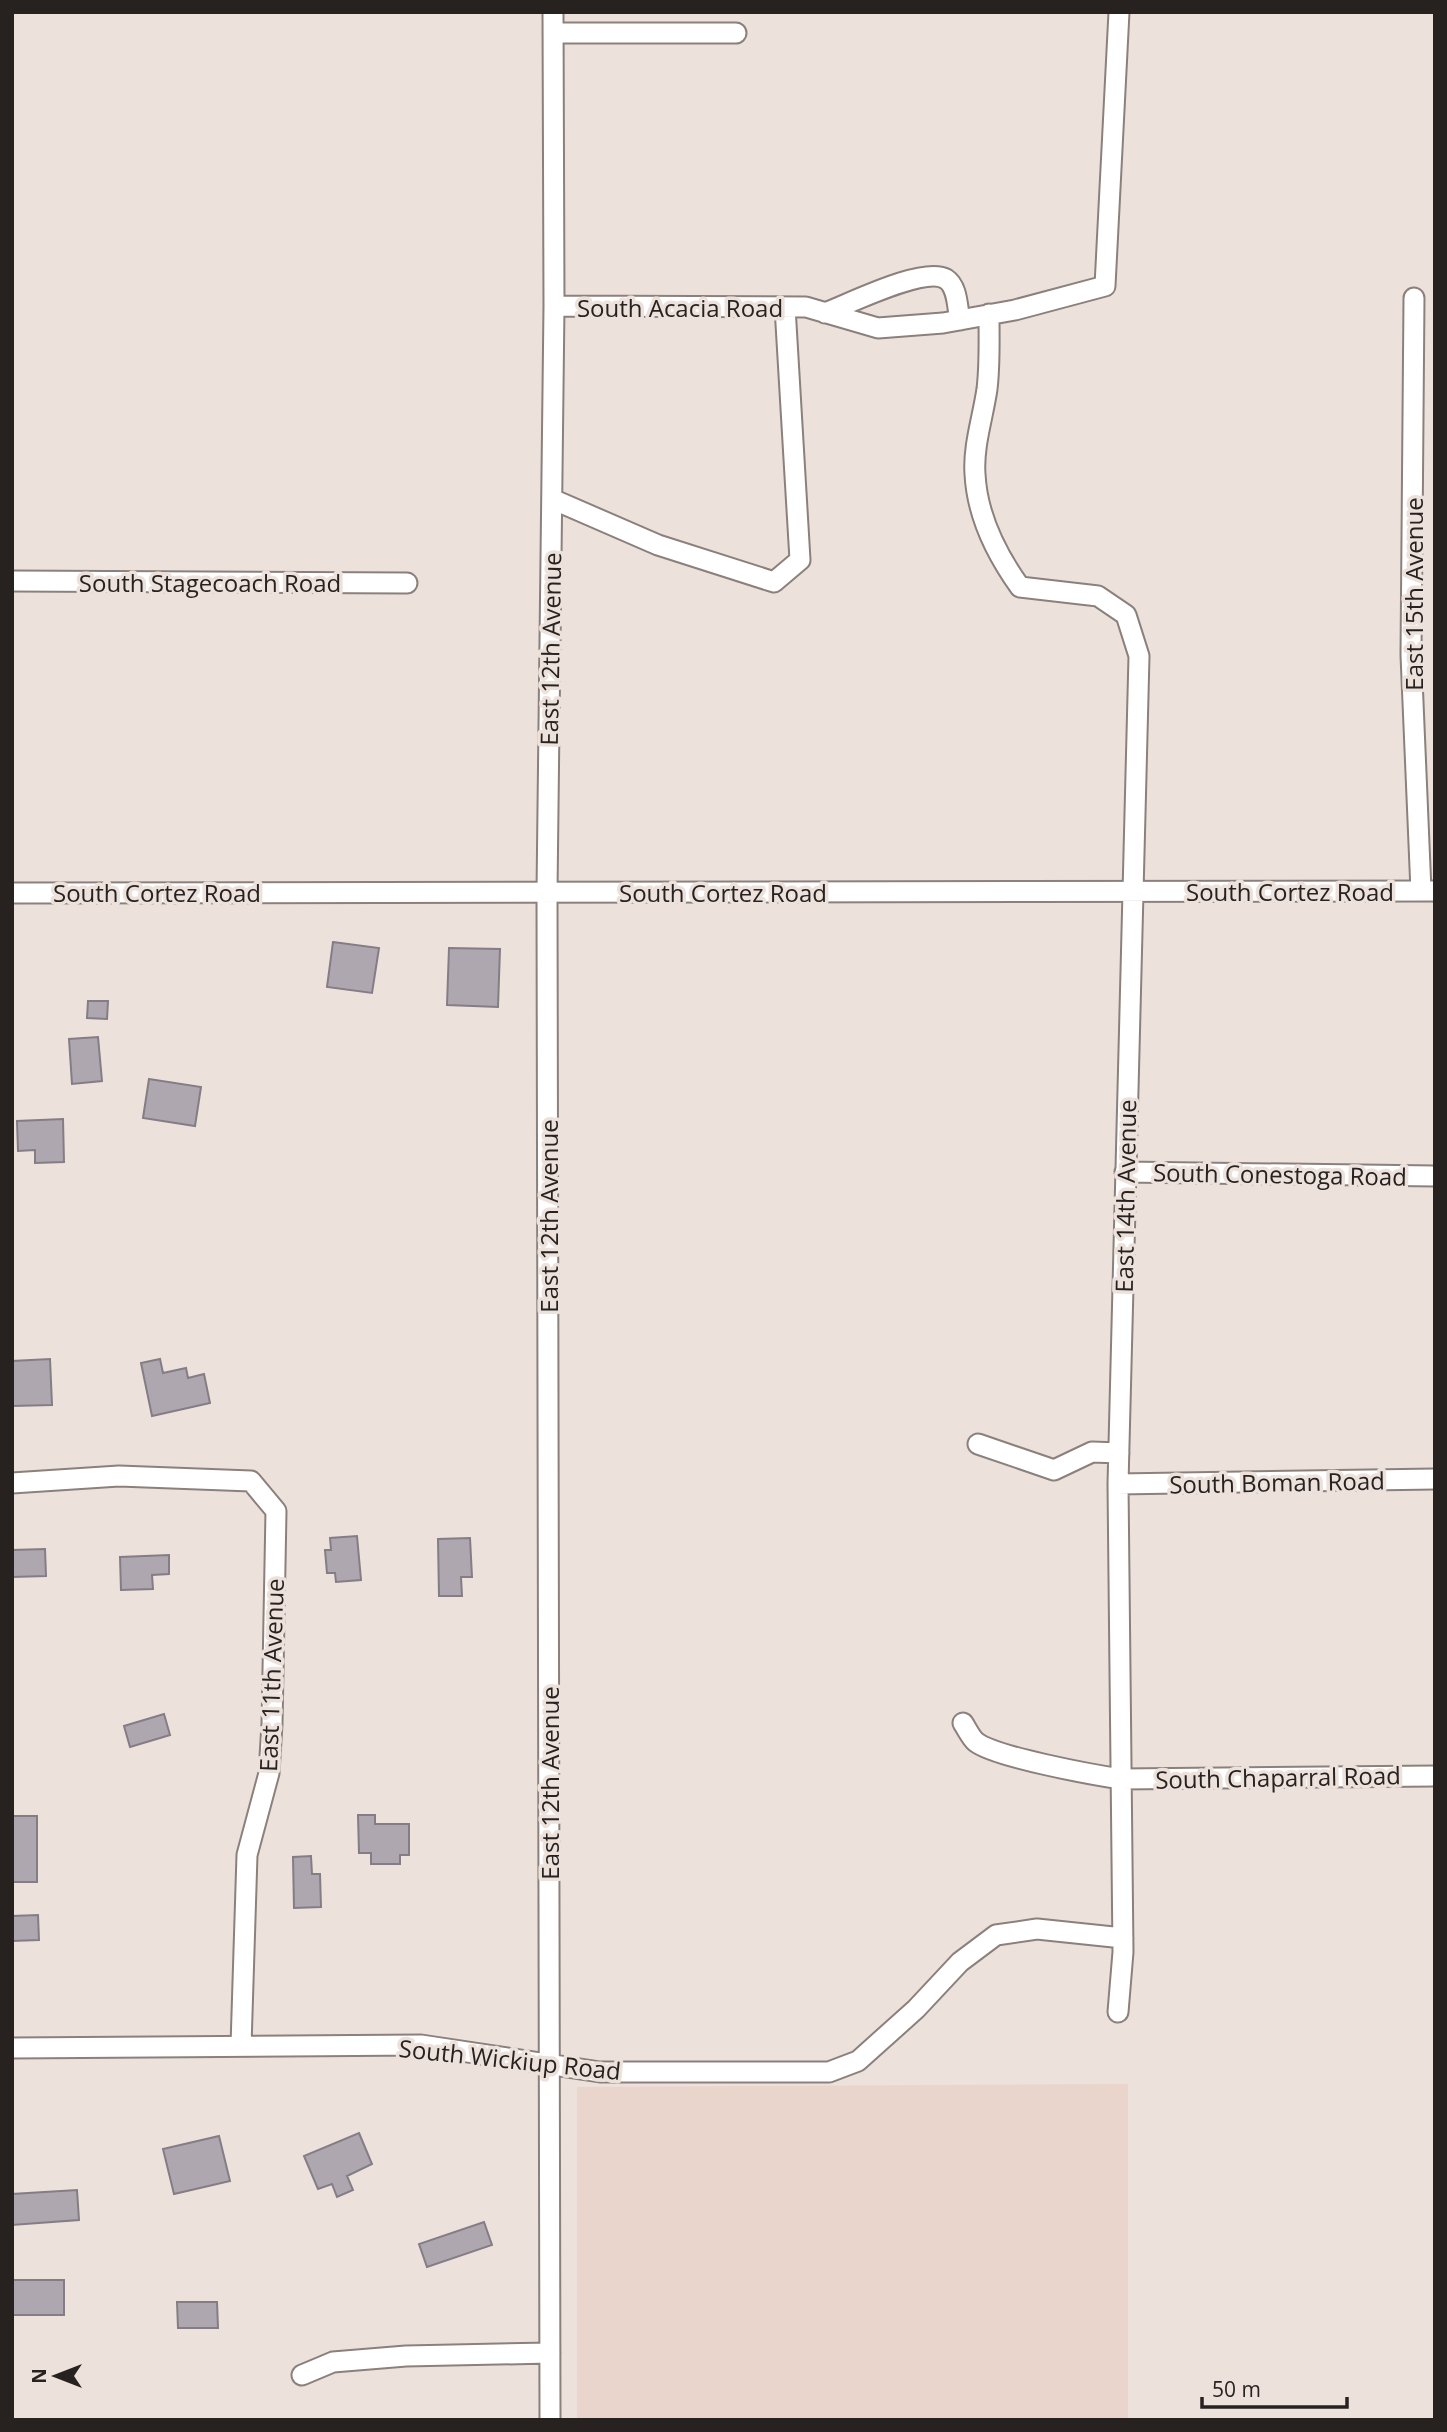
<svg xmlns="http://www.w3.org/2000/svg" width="1447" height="2432" viewBox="0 0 1447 2432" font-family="'Open Sans',sans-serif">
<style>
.built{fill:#e9d5cc}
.building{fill:#afa7b0;stroke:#847d85;stroke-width:2}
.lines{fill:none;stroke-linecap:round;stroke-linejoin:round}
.minor-casing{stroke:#8b807b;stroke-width:23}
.minor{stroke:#fff;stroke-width:19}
.labels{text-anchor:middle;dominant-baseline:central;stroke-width:7;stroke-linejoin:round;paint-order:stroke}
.street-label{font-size:24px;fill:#272220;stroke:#ede1dc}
</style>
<rect width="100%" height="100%" fill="#ede1dc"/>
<path class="built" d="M1128,2084V2420H577V2087Z"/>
<path class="building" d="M333,942L379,948L372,993L327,987Z
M449,948L500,949L498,1007L447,1005Z
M88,1001H108L107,1019L87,1018Z
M98,1037L102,1081L72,1084L69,1039Z
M149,1079L201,1087L195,1126L143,1118Z
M63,1119L64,1162L35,1163V1150L18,1151L17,1121Z
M50,1359L52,1405L12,1406V1361Z
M160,1359L163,1373L186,1368L188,1378L204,1374L210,1403L152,1416L141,1363Z
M357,1536L361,1580L336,1582L335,1573H327L325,1550H331L330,1538Z
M470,1538L472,1577H461L462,1596H439L438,1539Z
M45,1549L46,1576L12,1577V1550Z
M169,1555V1574L152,1575L153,1589L121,1590L120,1557Z
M164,1714L170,1735L130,1747L124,1726Z
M358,1815H375V1824H409V1855H400V1864H371V1853H359Z
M12,1816H37V1882H13Z
M311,1856L312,1874H320L321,1907L294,1908L293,1857Z
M38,1915L39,1940L12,1941V1916Z
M359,2133L372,2164L347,2176L353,2190L337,2197L332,2184L318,2189L304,2156Z
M219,2136L230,2181L174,2194L163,2149Z
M77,2190L79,2220L12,2225V2194Z
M484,2222L492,2245L427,2267L419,2244Z
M12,2280H64V2315H12Z
M177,2302H217L218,2328H178Z"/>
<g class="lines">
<g class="minor-casing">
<path id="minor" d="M553,33H736
M1414,298L1411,655L1421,891
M554,306L806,307L878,328L943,323L1015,310L1105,286L1119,12
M825,313C849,304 924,266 946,279C958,287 957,307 960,320
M989,314C989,339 990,364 987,389C983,417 973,446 975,474C977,515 997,555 1020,587L1098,596L1126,615L1139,656L1118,1484L1123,1952L1118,2012
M552,499L658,545L774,582L800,560L785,307
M12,581L407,583
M12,893L1435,891
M1125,1172L1435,1176
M978,1444L1054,1470L1092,1452L1119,1453
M12,1483L119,1476L251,1481L276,1511L272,1724L269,1773L247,1855L241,2046
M1118,1484L1435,1479
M963,1723C967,1729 971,1738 976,1742C995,1757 1094,1775 1121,1779L1435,1776
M12,2048L421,2045L600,2072H829L858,2061L916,2009L960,1962L996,1935L1037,1929L1123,1938
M302,2375L333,2362L406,2356L550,2353
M550,2420L547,892L554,306L553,12"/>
</g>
<use href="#minor" class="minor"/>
</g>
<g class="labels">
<g class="street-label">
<text x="680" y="307">South Acacia Road</text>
<text x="210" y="582">South Stagecoach Road</text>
<text transform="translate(1413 594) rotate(-90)">East 15th Avenue</text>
<text transform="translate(550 649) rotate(-89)">East 12th Avenue</text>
<text x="1290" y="891">South Cortez Road</text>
<text x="157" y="892">South Cortez Road</text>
<text x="723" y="892">South Cortez Road</text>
<text transform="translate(1280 1174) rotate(1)">South Conestoga Road</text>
<text transform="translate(1125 1196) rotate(-89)">East 14th Avenue</text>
<text transform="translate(548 1216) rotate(-90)">East 12th Avenue</text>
<text transform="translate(1277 1482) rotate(-1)">South Boman Road</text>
<text transform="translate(271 1675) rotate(-88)">East 11th Avenue</text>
<text transform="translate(1278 1777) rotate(-1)">South Chaparral Road</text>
<text transform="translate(549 1783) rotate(-90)">East 12th Avenue</text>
<text transform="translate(510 2059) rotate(6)">South Wickiup Road</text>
</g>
</g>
<rect width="1447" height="2432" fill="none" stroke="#272220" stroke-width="28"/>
<g transform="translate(56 2376) rotate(270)" stroke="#ede1dc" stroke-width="5" paint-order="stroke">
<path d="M0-5L12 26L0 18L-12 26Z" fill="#272220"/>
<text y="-10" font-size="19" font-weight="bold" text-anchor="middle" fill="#272220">N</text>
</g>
<path d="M1202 2397v10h145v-10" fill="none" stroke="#272220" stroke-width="3.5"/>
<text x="1212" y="2397" font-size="21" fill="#272220" stroke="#ede1dc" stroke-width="5" paint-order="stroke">50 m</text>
</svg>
